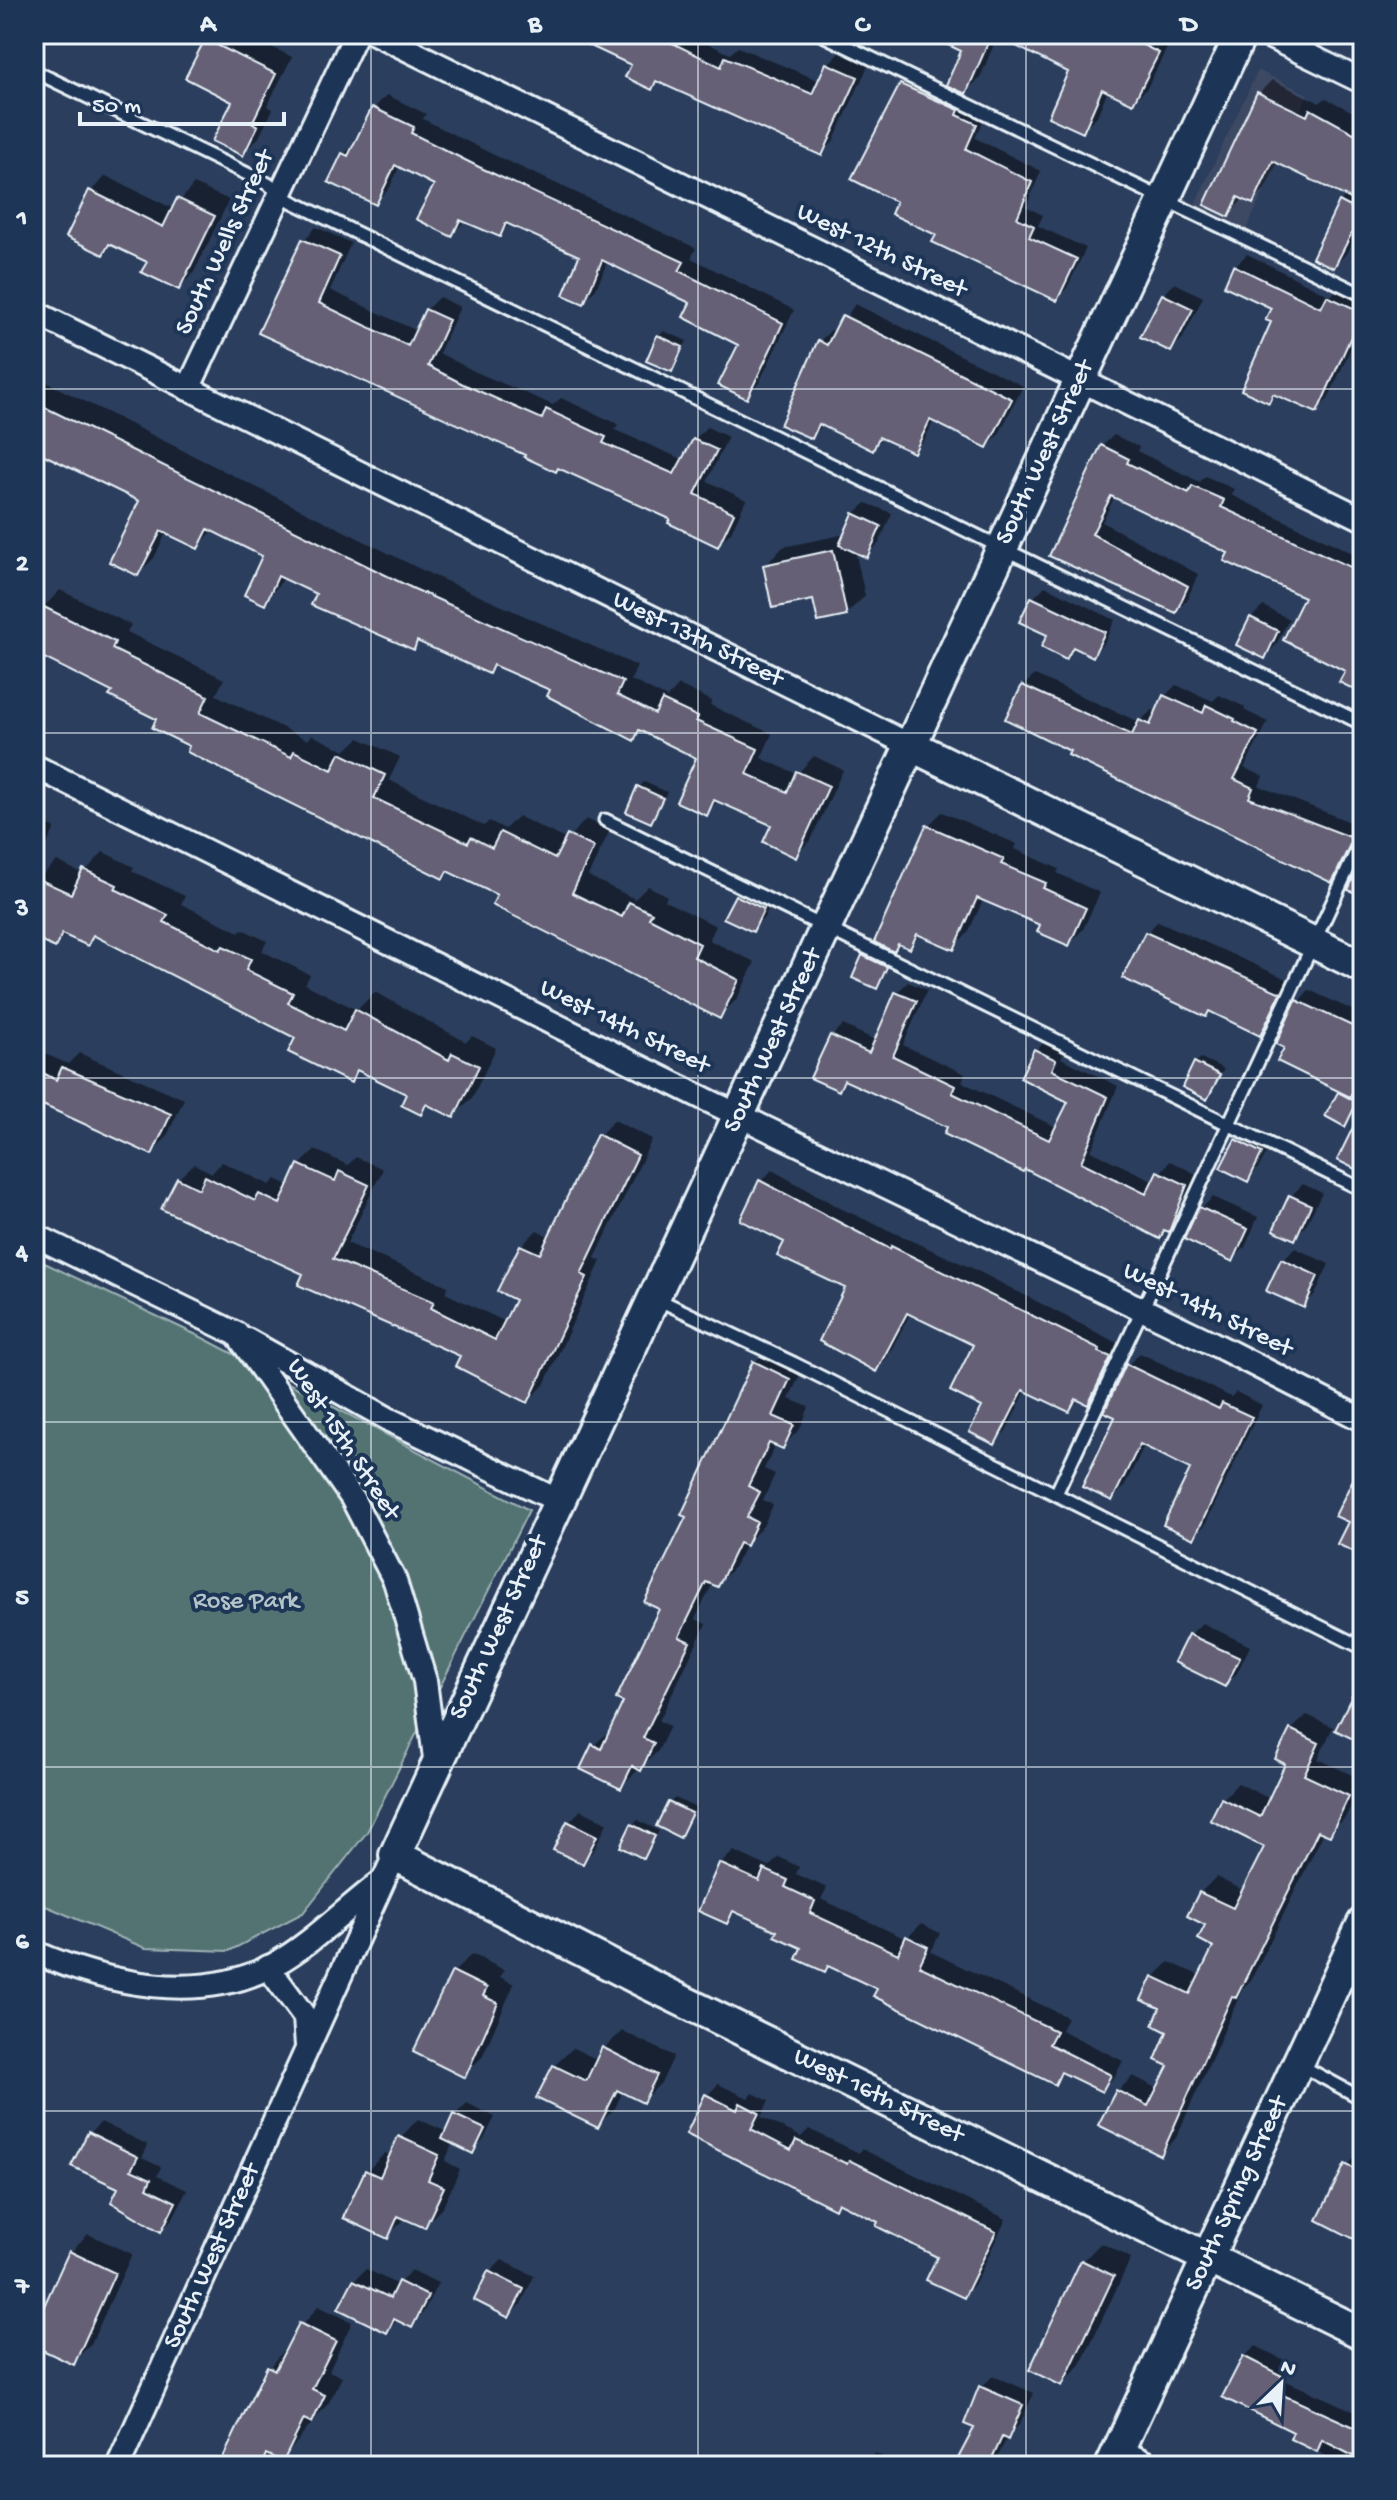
<svg xmlns="http://www.w3.org/2000/svg" width="1397" height="2500" viewBox="0 0 1397 2500" font-family="'Gochi Hand',sans-serif">
<style>
.built{fill:#3c4864}
.green{fill:#537372;stroke:#9eb2b5;stroke-width:2}
.shadow{fill:#0007}
.building{fill:#656074;stroke:#e8f1f8;stroke-width:2}
.lines{fill:none;stroke-linecap:round;stroke-linejoin:round}
.lane-casing{stroke:#e8f1f8;stroke-width:17}
.street-casing{stroke:#e8f1f8;stroke-width:28}
.secondary-casing{stroke:#e8f1f8;stroke-width:36}
.lane{stroke:#1d3557;stroke-width:11}
.street{stroke:#1d3557;stroke-width:22}
.secondary{stroke:#1d3557;stroke-width:30}
.grid{fill:none;stroke:#e8f1f8;stroke-width:2;stroke-opacity:0.55}
.labels{text-anchor:middle;dominant-baseline:central;stroke-width:8;stroke-linejoin:round;paint-order:stroke}
.street-label{font-size:26px;fill:#e8f1f8;stroke:#1d3557}
.park-label{font-size:26px;fill:#b4c5c9;stroke:#1d3557}
.neatline{fill:none;stroke:#e8f1f8;stroke-width:3}
.grid-label{font-size:26px;text-anchor:middle;font-weight:bold;fill:#e8f1f8}
</style>
<rect width="100%" height="100%" fill="#2b3e5d"/>
<filter id="ink" filterUnits="userSpaceOnUse"><feTurbulence type="fractalNoise" baseFrequency=".0125" numOctaves="2"/><feDisplacementMap in="SourceGraphic" scale="16" xChannelSelector="R" yChannelSelector="G"/><feConvolveMatrix kernelMatrix="1 2 1 2 8 2 1 2 1" color-interpolation-filters="sRGB"/></filter>
<g filter="url(#ink)">
<path class="built" d="M1258,70L1308,94L1246,231L1194,206Z"/>
<path class="green" d="M34,1258L203,1338L529,1510L367,1832L303,1913L229,1951L145,1948L34,1901Z"/>
<path class="shadow" d="M62,34H81L75,40Z
M212,34H245L292,57L267,106L273,109L259,137L243,154L235,101L207,40Z
M571,34H688L730,54L738,47L820,81L828,64L839,53L868,66L833,142L822,153L659,80L651,87L634,64Z
M930,34H1163L1172,38L1147,88L1133,102L1108,90L1097,116L1082,130L1071,71L1015,43L1011,46L996,39L980,78L965,92L963,50Z
M913,74L968,99L966,104L987,113L975,138L1041,171L1026,207L1043,215L1038,226L1086,248L1067,288L1056,299L938,234L899,201L902,85Z
M1272,80L1320,103L1325,98L1363,117V221L1347,253L1334,266L1314,257L1345,194L1278,161L1265,189L1252,202L1244,198L1229,215L1259,93Z
M387,95L426,114L423,119L492,154L696,248L691,258L794,310L759,383L746,396L740,344L693,302L608,260L596,289L583,302L582,255L511,223L499,235L464,222L451,235L437,184L400,165L389,189L376,202L344,154L357,142L374,108Z
M106,176L174,209L194,184L229,200L194,272L179,288L149,261L112,243L103,253L90,192Z
M316,227L351,243L330,290L417,331L426,310L439,297L460,307L439,353L476,372L553,405L561,398L618,424L615,430L684,460L694,440L707,427L728,437L707,481L746,500L731,532L718,545L673,518L261,332L304,240Z
M1247,254L1331,296L1340,286L1363,296V321L1328,399L1316,411L1277,393L1269,401L1274,307L1235,266Z
M1175,283L1203,297L1183,338L1171,350L1163,295Z
M855,304L1023,386L999,434L987,446L934,420L925,439L913,451L884,437L872,448L824,424L812,437L820,341L831,330L836,332Z
M664,331L687,341L672,370L659,336Z
M34,376L428,573L637,666L631,680L667,698L679,685L712,701L710,705L772,734L761,758L797,774L814,756L843,770L811,840L795,855L773,824L719,800L706,813L699,757L642,730L633,739L552,689L496,664L489,671L420,640L413,647L285,577L264,603L265,555L214,530L198,546L167,531L154,558L138,574L142,500L34,447Z
M1114,435L1139,447L1137,451L1200,482L1205,476L1234,489L1231,495L1363,558V686L1348,670L1307,596L1230,552L1115,496L1102,522L1198,574L1187,600L1175,611L1052,555L1102,446Z
M866,503L892,513L879,543L867,555L855,550L865,596L846,614L765,566L783,547L846,534L854,514Z
M1045,586L1115,620L1104,643L1093,654L1077,647L1066,657L1049,634L1033,598Z
M60,590L131,625L127,632L224,679L216,695L308,740L312,735L345,751L359,738L400,757L389,780L484,826L489,821L505,829L518,816L567,840L586,819L610,830L588,876L635,899L648,886L667,896L665,901L716,926L709,940L755,962L737,999L720,1016L500,894L449,870L443,876L192,745L159,718L115,691L48,657L37,668L34,666V597L47,604Z
M1263,606L1289,619L1276,645L1264,657L1251,618Z
M1035,675L1139,722L1152,710L1158,712L1165,696L1176,685L1213,701L1219,695L1245,707L1244,710L1268,722L1244,768L1263,776L1259,786L1363,827L1343,869L1332,880L1072,750L1023,686Z
M644,782L667,792L651,821L639,787Z
M942,812L1017,844L1015,849L1059,869L1057,873L1100,893L1083,929L1069,944L1043,924L984,898L968,933L953,948L922,934L909,947L900,943L894,949L928,826Z
M34,818L55,828L34,870Z
M103,852L134,867L132,871L185,896L181,904L239,932L242,929L267,941L262,951L310,975L305,984L357,1010L375,992L466,1042L472,1036L496,1048L472,1098L453,1116L429,1104L420,1113L409,1094L361,1069L350,1080L298,1037L97,934L87,944L67,934L54,946L34,936V889L38,879L57,861L83,874Z
M748,884L774,897L764,918L752,930L736,896Z
M1158,921L1291,981L1272,1022L1260,1034L1211,1010L1206,1015L1147,933Z
M869,951L891,961L877,986L864,956Z
M908,982L927,990L903,1045L965,1074L962,1082L1058,1128L1071,1102L1036,1051L1047,1039L1066,1049L1061,1058L1118,1086L1091,1151L1154,1181L1170,1161L1196,1174L1180,1219L1160,1237L950,1126L848,1079L838,1089L832,1036L843,1025L877,1041L897,993Z
M1309,990L1363,1015V1099L1344,1124L1328,1116L1341,1090L1286,1047L1298,1002Z
M34,1049L68,1064L79,1053L184,1099L166,1138L151,1153L39,1102L34,1111Z
M1201,1058L1224,1069L1207,1098L1195,1063Z
M614,1120L652,1139L595,1258L601,1261L544,1385L528,1401L463,1355L306,1274L178,1179L194,1164L212,1173L222,1162L270,1185L276,1179L290,1186L300,1165L315,1150L348,1165L356,1157L383,1169L347,1243L448,1286L445,1293L506,1322L517,1299L521,1246L537,1230L550,1237L599,1136Z
M1248,1129L1273,1141L1259,1167L1248,1179L1236,1141Z
M772,1170L842,1209L976,1270L1121,1345L1099,1391L1088,1402L1080,1399L1069,1410L1027,1389L1006,1431L994,1442L985,1406L976,1344L911,1312L887,1358L876,1369L848,1287L787,1241L761,1182Z
M1303,1184L1322,1193L1306,1225L1295,1237L1291,1196Z
M1213,1197L1258,1217L1245,1247L1233,1259L1201,1209Z
M1295,1248L1329,1264L1315,1294L1303,1306L1283,1260Z
M772,1345L806,1361L789,1399L809,1407L800,1429L782,1447L776,1444L764,1469L775,1474L763,1500L773,1505L763,1526L747,1543L734,1567L717,1585L713,1583L695,1619L706,1624L659,1721L670,1726L658,1751L621,1786L593,1746L612,1729L662,1608L689,1516L754,1363Z
M1140,1353L1231,1397L1236,1392L1262,1405L1205,1525L1193,1537V1468L1145,1444L1124,1487L1112,1499L1118,1416L1128,1365Z
M1202,1623L1250,1646L1237,1673L1225,1685L1177,1661L1190,1635Z
M1307,1715L1333,1727L1318,1759L1363,1780L1345,1818L1329,1834L1324,1832L1251,1980L1243,1988L1176,2138L1161,2154L1117,2092L1133,2076L1159,2089L1171,2065L1169,2031L1153,1978L1169,1962L1201,1976L1215,1946L1200,1893L1216,1877L1244,1891L1266,1846L1223,1799L1238,1783L1270,1799L1288,1764L1291,1730Z
M675,1798L696,1808L679,1836L669,1803Z
M581,1810L607,1823L594,1850L582,1862L569,1822Z
M638,1820L659,1831L644,1857L632,1825Z
M734,1851L769,1867L779,1857L799,1867L796,1874L827,1888L821,1899L906,1939L921,1924L940,1933L931,1952L1067,2017L1061,2030L1123,2061L1115,2076L1102,2089L1065,2072L1054,2082L880,1988L830,1965L825,1970L804,1947L779,1930L737,1911L726,1921L720,1864Z
M472,1954L504,1970L500,1977L514,1984L482,2057L464,2075L454,1972Z
M622,2031L674,2056L661,2083L643,2101L623,2091L615,2108L597,2126L554,2066L573,2048L598,2060L604,2049Z
M718,2084L748,2098L753,2093L769,2101L761,2117L801,2137L809,2129L859,2153L862,2149L1006,2219L975,2284L963,2296L940,2256L840,2201L835,2207L707,2096Z
M467,2103L495,2117L484,2139L472,2151L453,2142L445,2161L460,2169L443,2207L425,2225L407,2217L387,2236L367,2171L385,2153L392,2156L400,2138L418,2119L447,2132L455,2115Z
M101,2122L148,2145L142,2158L161,2167L157,2176L187,2190L173,2218L161,2230L120,2188L89,2134Z
M1363,2149V2240L1319,2219L1347,2166Z
M88,2234L132,2254L91,2344L73,2362L34,2344V2333L70,2253Z
M1101,2243L1131,2258L1080,2366L1062,2384L1083,2261Z
M502,2260L534,2276L521,2304L509,2315L476,2299L490,2272Z
M366,2269L398,2285L411,2270L438,2283L423,2313L411,2325L399,2319L387,2330L354,2281Z
M318,2306L352,2322L329,2371L342,2377L329,2402L283,2459L274,2455L269,2466H228L269,2368Z
M1256,2346L1292,2364L1284,2380L1358,2413L1363,2405V2466H1345L1293,2438L1296,2431L1244,2357Z
M993,2376L1034,2393L1019,2425L1007,2437L996,2461L1006,2466H956L976,2427L981,2387Z
M875,2453L902,2466H863Z"/>
<path class="building" d="M565,34H654L721,67L725,57L812,94L826,63L858,77L822,156L656,81L652,90L625,77L631,65Z
M925,34H992L966,94L946,85L961,51Z
M992,34H1121L1159,53L1133,104L1102,89L1083,133L1048,117L1068,72Z
M205,39L276,74L252,123L258,126L243,156L212,141L232,102L185,78Z
M900,84L959,110L957,115L977,124L966,149L1032,182L1017,218L1034,226L1029,237L1077,259L1057,301L932,242L936,235L891,214L896,202L851,179Z
M1257,92L1307,116L1310,109L1363,138V205L1273,161L1253,204L1238,197L1229,217L1204,205Z
M372,107L414,127L411,133L479,167L684,262L679,271L783,323L747,399L718,385L738,345L683,317L690,303L602,260L584,304L563,295L579,256L506,223L500,237L460,220L452,237L416,219L434,185L395,165L376,205L328,182L342,153L348,156Z
M89,190L163,227L177,198L215,216L179,290L141,272L147,262L109,244L103,255L66,237Z
M1339,201L1362,213L1334,268L1312,258Z
M302,239L340,256L319,303L408,346L425,309L449,320L428,366L463,384L542,419L546,409L606,437L603,443L674,474L693,439L717,450L695,494L734,513L718,547L668,523L670,519L558,468L556,472L524,457L525,455L258,333Z
M1233,265L1321,308L1327,296L1362,312L1317,413L1273,394L1269,403L1241,390L1271,322L1265,320L1271,308L1224,286Z
M1162,294L1193,309L1171,352L1140,337Z
M842,315L1012,399L987,448L930,420L914,453L879,437L873,451L819,424L812,439L780,425L818,340L827,345Z
M657,335L683,347L672,372L646,361Z
M34,402L412,588L623,682L617,695L655,714L662,700L698,717L696,721L758,749L747,774L787,792L796,771L829,786L796,858L763,842L771,825L714,800L707,816L676,802L696,758L639,730L634,741L547,696L550,690L493,665L489,674L417,641L414,650L311,605L316,594L278,576L265,605L244,595L262,556L208,529L198,549L161,531L138,576L109,562L139,501L34,450Z
M1101,445L1129,459L1127,463L1189,493L1192,486L1224,500L1221,507L1363,573V694L1339,682L1345,671L1283,640L1304,597L1224,561L1228,553L1111,496L1092,534L1188,586L1176,613L1049,556Z
M853,513L881,526L867,558L839,545Z
M833,550L847,616L818,622L813,600L772,608L763,565Z
M1031,597L1105,632L1093,657L1073,647L1066,660L1041,647L1047,635L1019,622Z
M42,606L115,642L112,649L208,696L200,713L291,757L294,751L332,770L340,753L385,775L374,798L468,843L471,837L492,848L500,832L555,859L567,835L594,847L572,893L622,917L629,902L652,913L649,918L700,944L694,957L739,980L720,1019L492,905L497,895L447,871L443,879L187,752L189,746L152,728L156,719L109,696L112,692L34,653V622Z
M1250,617L1278,631L1265,659L1236,645Z
M1022,685L1132,735L1139,720L1150,725L1163,695L1203,713L1206,705L1235,719L1234,721L1258,733L1234,779L1253,788L1249,798L1353,838L1332,883L1068,755L1070,751L1005,719Z
M637,786L663,798L651,823L626,812Z
M926,825L1004,859L1001,864L1046,883L1043,888L1086,908L1069,946L1037,932L1040,925L977,898L954,950L917,934L910,949L898,944L894,952L874,942Z
M1363,857V896L1348,890Z
M83,869L117,885L115,889L168,915L164,922L220,950L223,946L251,959L246,970L293,993L288,1003L344,1031L355,1009L449,1060L452,1053L479,1066L454,1118L426,1104L421,1115L401,1105L406,1094L357,1070L351,1083L288,1052L295,1038L93,935L88,946L62,934L55,948L34,938V877L71,894Z
M735,895L764,909L753,932L723,918Z
M1145,932L1281,993L1260,1036L1209,1011L1206,1017L1122,978Z
M862,955L887,967L877,989L852,978Z
M895,992L917,1001L893,1056L955,1086L952,1093L1049,1140L1068,1102L1020,1078L1034,1049L1056,1060L1052,1070L1108,1097L1081,1162L1146,1194L1157,1171L1187,1185L1169,1232L1164,1230L1160,1239L1025,1169L1023,1172L944,1134L947,1127L844,1080L839,1091L810,1078L830,1035L869,1053Z
M1296,1000L1363,1031V1069L1350,1097L1277,1061L1284,1048L1276,1044Z
M1194,1062L1220,1075L1207,1100L1182,1087Z
M62,1067L171,1114L152,1155L34,1101V1068L56,1080Z
M1338,1092L1357,1102L1345,1127L1325,1116Z
M1363,1107V1173L1337,1160Z
M597,1134L638,1155L581,1274L587,1277L528,1403L455,1366L460,1356L298,1285L303,1274L161,1209L177,1178L199,1189L205,1176L255,1201L259,1194L280,1204L298,1164L335,1181L339,1171L369,1185L333,1259L434,1302L431,1308L495,1340L515,1300L497,1291L520,1245L540,1254Z
M1235,1139L1262,1153L1248,1182L1220,1168Z
M759,1180L890,1249L891,1246L1100,1349L1099,1352L1111,1357L1088,1405L1076,1399L1069,1412L1023,1390L995,1445L969,1432L982,1407L950,1391L973,1345L907,1313L876,1372L819,1341L845,1288L777,1256L784,1242L740,1220Z
M1289,1195L1311,1205L1295,1240L1273,1230Z
M1199,1207L1248,1229L1233,1262L1184,1239Z
M1281,1259L1318,1276L1304,1308L1266,1291Z
M753,1361L790,1379L773,1416L794,1425L783,1449L769,1443L748,1486L760,1492L747,1517L757,1522L746,1546L739,1543L718,1587L706,1582L679,1637L690,1642L643,1738L654,1743L641,1771L632,1766L621,1789L580,1769L592,1744L601,1749L623,1702L616,1699L659,1609L644,1602L686,1517L681,1515Z
M1126,1364L1219,1409L1222,1403L1252,1417L1194,1539L1163,1525L1190,1469L1140,1444L1112,1501L1082,1487L1115,1417L1104,1412Z
M1363,1459V1556L1337,1544L1348,1522L1335,1516Z
M1188,1634L1240,1658L1225,1687L1174,1662Z
M1363,1674V1744L1335,1730Z
M1290,1729L1319,1743L1304,1775L1349,1796L1330,1836L1318,1831L1236,1998L1232,1996L1161,2156L1098,2125L1116,2090L1148,2106L1168,2066L1155,2060L1167,2032L1153,2025L1160,2008L1141,2000L1152,1976L1190,1994L1213,1947L1198,1939L1205,1925L1187,1916L1199,1892L1233,1908L1264,1847L1210,1820L1221,1798L1260,1817L1285,1764L1275,1759Z
M668,1802L692,1813L680,1838L656,1826Z
M567,1821L597,1836L583,1864L553,1850Z
M631,1824L655,1836L644,1859L620,1847Z
M719,1863L759,1881L764,1869L788,1880L785,1887L815,1901L810,1913L898,1954L906,1936L928,1947L919,1966L1056,2031L1049,2044L1111,2075L1102,2092L1061,2072L1055,2085L873,1996L877,1989L828,1966L825,1972L796,1959L801,1948L774,1936L777,1931L733,1911L727,1924L698,1911Z
M452,1971L487,1988L483,1996L498,2003L465,2078L413,2052Z
M602,2047L657,2075L643,2103L617,2090L598,2128L536,2098L553,2065L586,2081Z
M705,2094L737,2110L740,2103L759,2113L751,2129L791,2150L796,2140L847,2164L849,2160L996,2232L964,2298L926,2280L937,2257L876,2226L878,2222L838,2202L835,2209L686,2134Z
M453,2114L485,2129L473,2154L442,2139Z
M88,2132L138,2157L131,2170L151,2179L147,2188L176,2202L161,2232L111,2202L118,2188L71,2166Z
M398,2136L439,2155L428,2180L444,2187L425,2228L398,2216L388,2239L343,2218L365,2170L380,2177Z
M1345,2164L1363,2173V2222L1354,2239L1317,2220Z
M69,2251L115,2273L74,2365L34,2346V2328Z
M1081,2260L1114,2276L1062,2386L1029,2370Z
M488,2271L524,2289L509,2318L474,2300Z
M353,2280L390,2298L398,2281L428,2296L412,2328L394,2319L387,2333L338,2309Z
M299,2323L336,2341L312,2389L325,2395L312,2423L304,2419L283,2462L266,2454L261,2466H219L267,2366L275,2370Z
M1243,2356L1282,2376L1274,2391L1363,2431V2461L1322,2440L1317,2452L1290,2439L1293,2432L1222,2397Z
M979,2386L1023,2405L1008,2440L1002,2437L989,2466H954L974,2428L964,2424Z"/>
<g class="lines">
<g class="lane-casing">
<path id="lane" d="M821,34L1363,295
M34,71L268,184L291,201L1363,724
M605,820L1363,1190
M655,1298L795,1364L1363,1648
M1056,1494L1363,837
M1298,2064L1363,2099
M1121,2445L1165,2466"/>
</g>
<g class="street-casing">
<g id="street">
<path d="M376,34L1363,519"/>
<path d="M1264,34L1363,82"/>
<path id="s1" d="M34,312L912,746"/>
<path d="M188,389L356,34"/>
<path d="M34,766L709,1101L1212,1343L1363,1420"/>
<path d="M34,1235L237,1334L352,1498L395,1581L425,1681L436,1766"/>
<path d="M247,1340L392,1421L559,1501"/>
<path d="M34,1952C107,1984 201,2005 275,1964C313,1943 346,1908 381,1882"/>
<path d="M268,1967L305,2017L307,2046"/>
<path id="s2" d="M118,2466L395,1855"/>
</g>
</g>
<g class="secondary-casing">
<g id="secondary">
<path id="s3" d="M1241,34L395,1855L644,1982L1363,2334"/>
<path d="M912,746L1363,967"/>
<path id="s4" d="M1111,2466L1363,1923"/>
</g>
</g>
<use href="#lane" class="lane"/>
<use href="#street" class="street"/>
<use href="#secondary" class="secondary"/>
</g>
</g>
<path class="grid" d="M371,34V2466M698,34V2466M1026,34V2466M34,389H1363M34,733H1363M34,1078H1363M34,1422H1363M34,1767H1363M34,2111H1363"/>
<g class="labels">
<g class="street-label">
<text transform="translate(226 243) rotate(-65)">South Wells Street</text>
<text transform="translate(881 252) rotate(26)">West 12th Street</text>
<text transform="translate(1046 453) rotate(-65)">South West Street</text>
<text stroke="none"><textPath href="#s1" startOffset="740">West 13th Street</textPath></text>
<text transform="translate(624 1028) rotate(26)">West 14th Street</text>
<text transform="translate(774 1041) rotate(-65)">South West Street</text>
<text transform="translate(1207 1311) rotate(26)">West 14th Street</text>
<text transform="translate(342 1440) rotate(57)">West 15th Street</text>
<text transform="translate(500 1628) rotate(-65)">South West Street</text>
<text stroke="none"><textPath href="#s3" startOffset="2548">West 16th Street</textPath></text>
<text stroke="none"><textPath href="#s4" startOffset="300">South Spring Street</textPath></text>
<text stroke="none"><textPath href="#s2" startOffset="230">South West Street</textPath></text>
</g>
<g class="park-label">
<text x="246" y="1602">Rose Park</text>
</g>
</g>
<rect width="1397" height="2500" fill="none" stroke="#1d3557" stroke-width="88"/>
<g transform="translate(1281 2384) rotate(25)" stroke="#1d3557" stroke-width="6" paint-order="stroke">
<path d="M0-6L14 30L0 20L-14 30Z" fill="#e8f1f8"/>
<text y="-12" font-size="22" font-weight="bold" text-anchor="middle" fill="#e8f1f8">N</text>
</g>
<path d="M80 112v12h204v-12" fill="none" stroke="#e8f1f8" stroke-width="4"/>
<text x="92" y="112" font-size="24" fill="#e8f1f8" stroke="#1d3557" stroke-width="6" paint-order="stroke">50 m</text>
<rect x="44" y="44" width="1309" height="2412" class="neatline"/>
<g class="grid-label">
<text x="208" y="31">A</text>
<text x="535" y="31">B</text>
<text x="862" y="31">C</text>
<text x="1189" y="31">D</text>
<text x="22" y="225">1</text>
<text x="22" y="570">2</text>
<text x="22" y="915">3</text>
<text x="22" y="1259">4</text>
<text x="22" y="1604">5</text>
<text x="22" y="1948">6</text>
<text x="22" y="2293">7</text>
</g>
</svg>
